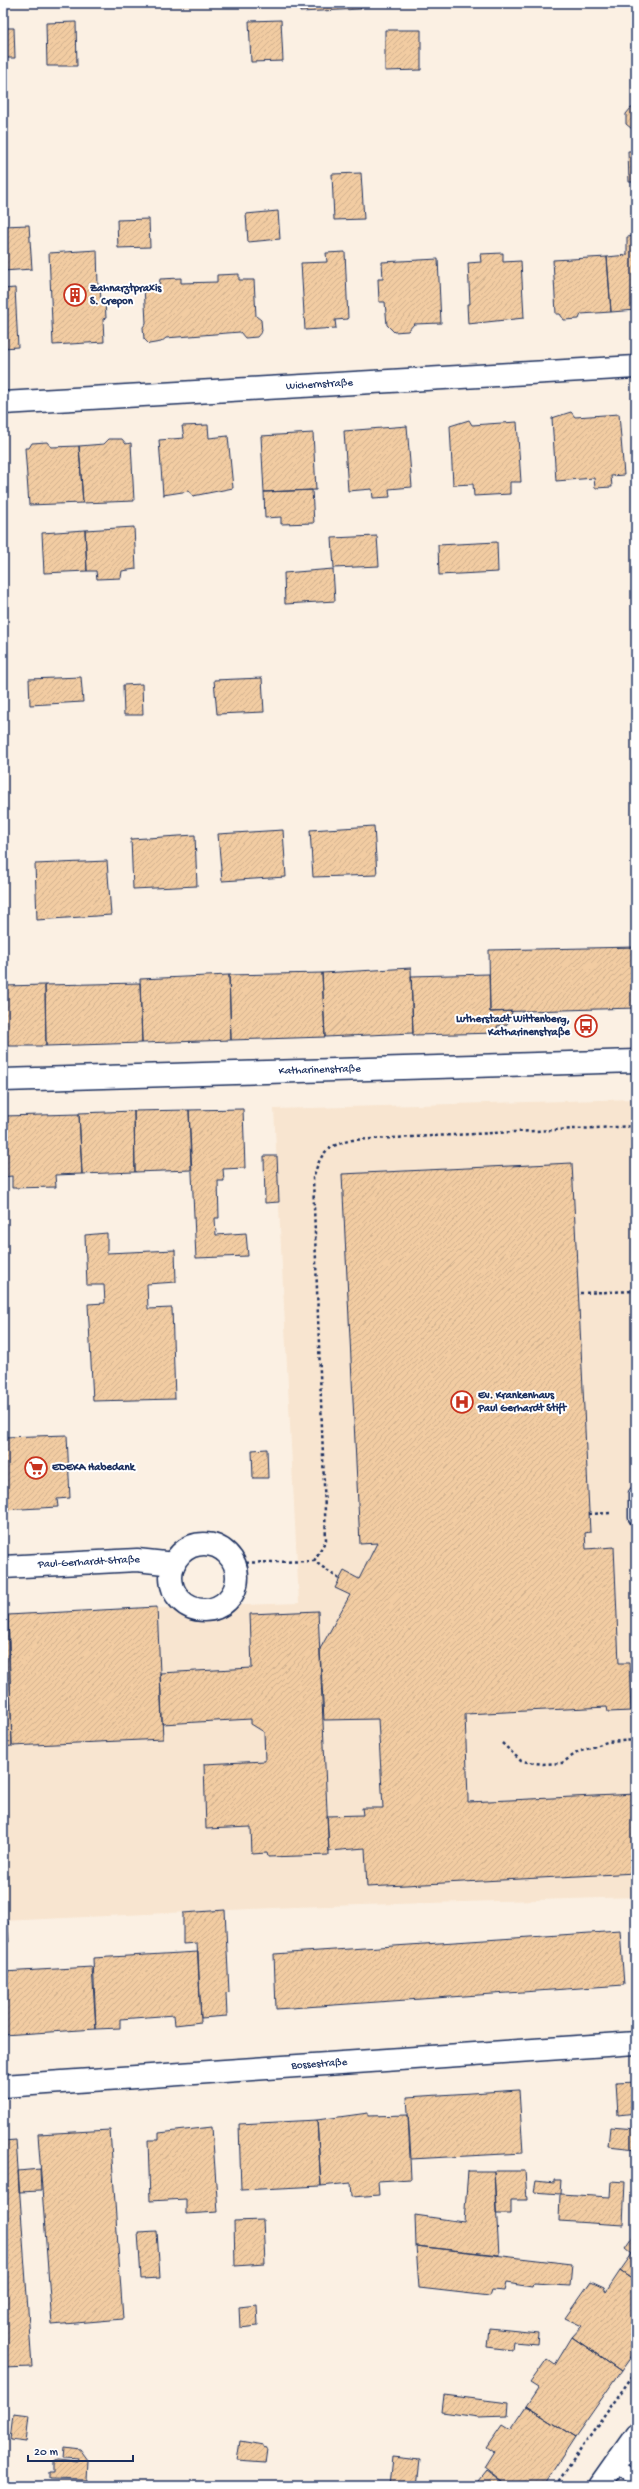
<svg xmlns="http://www.w3.org/2000/svg" width="639" height="2489" viewBox="0 0 639 2489" font-family="'Gochi Hand',sans-serif">
<style>
.built{fill:#f8e5d0}
.building{fill:url(#building-hatch);stroke:#1b2f5e}
.lines{fill:none;stroke-linecap:round;stroke-linejoin:round}
.service-casing{stroke:#1b2f5e;stroke-width:17}
.minor-casing{stroke:#1b2f5e;stroke-width:25}
.tertiary-casing{stroke:#1b2f5e;stroke-width:25}
.path{stroke:#1b2f5e;stroke-width:2.5;stroke-dasharray:3 3;stroke-linecap:butt}
.service{stroke:#fff;stroke-width:14}
.minor{stroke:#fff;stroke-width:22}
.tertiary{stroke:#fff;stroke-width:22}
.labels{text-anchor:middle;dominant-baseline:central;stroke-width:4;stroke-linejoin:round;paint-order:stroke}
.poi-label{font-size:11px;font-weight:bold;fill:#1b2f5e;stroke:#fff;text-anchor:start}
.street-label{font-size:11px;fill:#1b2f5e;stroke:#fff}
</style>
<defs>
<pattern id="building-hatch" width="6" height="6" patternUnits="userSpaceOnUse"><rect width="6" height="6" fill="#f2cca2"/><path d="M-1 1l2-2M0 6l6-6M5 7l2-2" fill="none" stroke="#cfb08e"/></pattern>
</defs>
<rect width="100%" height="100%" fill="#fbf0e3"/>
<filter id="ink" filterUnits="userSpaceOnUse"><feTurbulence type="fractalNoise" baseFrequency=".025" numOctaves="2"/><feDisplacementMap in="SourceGraphic" scale="8" xChannelSelector="R" yChannelSelector="G"/><feConvolveMatrix kernelMatrix="1 2 1 2 8 2 1 2 1" color-interpolation-filters="sRGB"/></filter>
<g filter="url(#ink)">
<path class="built" d="M636,1099V1897L294,1907L3,1921V1614L299,1603L274,1109Z"/>
<path class="building" d="M303,3H358L361,9L300,12V9H303Z
M281,20L283,61L251,62L249,21Z
M76,22L77,66H47L46,23Z
M3,28H14L15,58H3Z
M385,30H421V70L385,71Z
M631,108H636V129H632L626,124V114Z
M628,151H636V182H629Z
M361,173L364,219L334,220L332,174Z
M278,211L280,239L248,242L246,214Z
M149,219L150,247L118,248L117,220Z
M29,225L32,269L3,271V226Z
M636,236V310L611,312L607,257L627,255V237Z
M97,250L98,286H100L101,301H105L106,318L103,319L104,342L53,345L49,253Z
M345,252L348,319L335,320L336,328L305,330L301,263L327,262L326,253Z
M503,253V262L521,261L524,318L468,324L467,304H470L468,263L481,262L480,254Z
M607,257L611,312L581,314L579,319L564,320L560,314H556L553,260Z
M438,259L441,323L414,324L408,331L394,332L387,325L385,302H379L378,279H383L382,262Z
M239,274V280H254L256,316L261,320L262,331L257,337L245,338L240,332L202,335L166,338L161,342L149,344L144,339L143,327L146,323L144,286L159,285L160,279L181,278V283L217,282V275Z
M15,288L18,347L3,348V289Z
M571,412L575,417L619,414L624,475L611,476L612,487L595,488L594,478L556,481L552,418Z
M469,420L472,425L517,422L521,482H510V494L474,496L473,484L453,485L450,426Z
M208,425L209,438L228,436L233,488L193,496L189,491L163,495L159,440L184,438L182,426Z
M407,426L412,487L389,489L390,497L373,498L372,489L348,491L344,431Z
M313,433L316,490L264,492L261,436Z
M109,439H122L126,444L131,443L134,501L83,503L79,446L104,444Z
M47,442L51,447L79,446L83,503L29,505L25,448H29L32,443Z
M312,490L314,523L281,524V517L265,518L264,492Z
M134,527L136,569L122,571L121,578L97,579L96,571H87L85,530Z
M85,530L87,571L44,573L42,533Z
M377,536L379,566L334,568L332,538Z
M497,542L498,572L439,575L438,545Z
M333,569L335,601L285,604L284,573Z
M81,677L83,702L30,705L29,679Z
M262,678L264,712L217,714L214,680Z
M142,684L143,715H124L123,685Z
M374,826L377,875L313,877L310,830Z
M283,830L286,877L222,881L218,834Z
M195,835L197,886L133,889L131,839Z
M107,861L111,915L37,920L35,864Z
M636,947V1008L490,1012L489,950Z
M411,968L413,1033L325,1037L322,973Z
M322,973L325,1037L231,1040L229,975Z
M489,974L490,1012L512,1011L511,1019L506,1025L497,1026L499,1033L413,1035L411,976Z
M229,975L231,1040L142,1043L140,979Z
M140,983L142,1043L46,1046L45,985Z
M45,985L46,1046H3V986Z
M243,1109L245,1168L223,1169L224,1181H218L219,1218H215L216,1235L246,1233L248,1256L196,1258L189,1110Z
M189,1110L191,1170L135,1172L134,1111Z
M134,1111L135,1172L82,1174L79,1113Z
M79,1114L82,1174L55,1175L56,1187L12,1188V1176L3,1177V1116Z
M264,1156H277L279,1202L265,1203Z
M572,1163L590,1532L585,1533L586,1549L614,1547L619,1663H629L631,1711L608,1712L607,1707L465,1714L468,1799V1802L636,1794V1873L367,1887L365,1848L329,1851L327,1816L363,1815L362,1808H383L378,1719L324,1720L320,1649L350,1595L335,1588L344,1571L359,1579L377,1543L360,1544L342,1174Z
M107,1233V1253L175,1250L176,1282L147,1284L148,1309L172,1308L175,1399L93,1401L88,1304L105,1303L104,1285H87L85,1235Z
M67,1435L70,1498L57,1499L58,1507L3,1510V1437Z
M267,1449L268,1478H253L252,1450Z
M157,1607L163,1739L12,1746L8,1615Z
M318,1611L329,1855L268,1857L267,1853L252,1854L251,1827L206,1829L204,1764L265,1761L264,1732L251,1724V1719L162,1724L160,1673L252,1668L250,1614Z
M8,1615L12,1746L3,1747V1621Z
M225,1910L229,1992L226,1993L227,2016L201,2018L197,1943L183,1944V1913Z
M3,1921H8L9,1942H3Z
M620,1931L624,1985L276,2009L274,1954Z
M198,1952L201,2022L175,2025L174,2015L120,2019V2028L96,2029L93,1958Z
M92,1967L96,2029L3,2035V1972Z
M636,2082V2113L618,2115L616,2083Z
M519,2090L523,2153L411,2159L407,2097Z
M368,2113V2116L408,2115L411,2179L378,2181L379,2195L352,2197L351,2183L321,2186L317,2120Z
M317,2120L321,2186L241,2190L239,2124Z
M212,2127L218,2212L186,2214V2199L150,2201L148,2140H159V2133Z
M610,2127L636,2129V2149L608,2146Z
M110,2130L123,2319L52,2325L38,2134Z
M16,2140L32,2367L3,2368V2141Z
M40,2169L41,2191L19,2192L18,2171Z
M468,2171H494L499,2255L416,2246L415,2215L464,2222Z
M494,2171H525L527,2200H511V2214H496Z
M554,2180H561L560,2194L534,2192L536,2181L554,2183Z
M611,2181L625,2182L623,2225L559,2221L560,2194L610,2197Z
M263,2220L265,2264L235,2266L234,2221Z
M157,2231L160,2278L141,2279L138,2232Z
M636,2232V2282L620,2271L632,2254L625,2248Z
M416,2246L572,2264L570,2286L533,2284L532,2287L506,2283L504,2291L492,2290L490,2296L419,2288Z
M620,2271L636,2282V2350L621,2371L572,2337L582,2326L565,2318L591,2281L604,2287L606,2292Z
M257,2305L258,2326L240,2328L239,2307Z
M489,2328L538,2333L537,2344L513,2342L512,2350L487,2347Z
M572,2337L621,2371L575,2437L526,2406L538,2388L530,2383L547,2359L555,2365Z
M444,2395L509,2403L508,2416L478,2417L442,2412Z
M526,2406L575,2437L543,2486H507L484,2468L494,2452L487,2447L502,2425L510,2430Z
M13,2414L29,2416L26,2442L10,2440Z
M240,2441L263,2445V2447L267,2448L265,2463L237,2461Z
M64,2447L80,2449L88,2460L87,2480L49,2479V2473H54V2462L58,2460L78,2462L79,2459L63,2458Z
M392,2457L420,2460L417,2486H389Z
M486,2471L507,2486H474Z"/>
<g class="lines">
<g class="service-casing">
<path id="service" d="M636,1494V1518
M615,2465L636,2479"/>
</g>
<g class="minor-casing">
<g id="minor">
<path id="s1" d="M3,403L636,367"/>
<path id="s2" d="M3,1080L636,1061"/>
<circle cx="204" cy="1577" r="33"/>
<path id="s3" d="M3,1567L137,1560L174,1564"/>
<path id="s4" d="M3,2086L636,2043"/>
</g>
</g>
<g class="tertiary-casing">
<path id="tertiary" d="M600,2486L636,2435"/>
</g>
<path class="path" d="M580,1293L636,1291
M589,1514L610,1513
M314,1561L326,1540L313,1178C322,1151 325,1147 352,1140L636,1126
M234,1563L314,1561L339,1579
M502,1743L521,1761L543,1764L562,1763L578,1752L607,1742L636,1740
M555,2486L636,2371"/>
<use href="#service" class="service"/>
<use href="#minor" class="minor"/>
<use href="#tertiary" class="tertiary"/>
</g>
</g>
<defs>
<g id="building-ring" transform="scale(1.15)"><circle r="9.5" fill="#fff" stroke="#c8321e" stroke-width="1.5"/><path d="M-4-6H4V6H1V3H-1V6H-4ZM-2.5-4.3h1.7v1.8h-1.7ZM.8-4.3h1.7v1.8H.8ZM-2.5-1h1.7V.8h-1.7ZM.8-1h1.7V.8H.8Z" fill="#c8321e"/></g>
<g id="bus-ring" transform="scale(1.15)"><circle r="9.5" fill="#fff" stroke="#c8321e" stroke-width="1.5"/><path d="M-5-6H5V4H4V6H2V4H-2V6H-4V4H-5ZM-3.5-4V0h7V-4ZM-3.5 1.2v1.5H-2V1.2ZM2 1.2v1.5H3.5V1.2Z" fill="#c8321e"/></g>
<g id="hospital-ring" transform="scale(1.15)"><circle r="9.5" fill="#fff" stroke="#c8321e" stroke-width="1.5"/><path d="M-5-5h3v3.5h4V-5h3V5h-3V1.5h-4V5h-3Z" fill="#c8321e"/></g>
<g id="supermarket-ring" transform="scale(1.15)"><circle r="9.5" fill="#fff" stroke="#c8321e" stroke-width="1.5"/><path d="M-6-5.5h2.5l.6 2H6L4.5 2H-2.5L-4.4-4H-6ZM-1.5 3.2a1.3 1.3 0 1 0 .1 0ZM3 3.2a1.3 1.3 0 1 0 .1 0Z" fill="#c8321e"/></g>
</defs>
<g fill-rule="evenodd">
<use href="#building-ring" x="75" y="295"/>
<use href="#bus-ring" x="586" y="1026"/>
<use href="#hospital-ring" x="462" y="1402"/>
<use href="#supermarket-ring" x="36" y="1468"/>
</g>
<g class="labels">
<g class="poi-label">
<text x="90" y="289">Zahnarztpraxis<tspan x="90" dy="13">S. Crepon</tspan></text>
<text x="570" y="1020" text-anchor="end">Lutherstadt Wittenberg,<tspan x="570" dy="13">Katharinenstraße</tspan></text>
<text x="478" y="1396">Ev. Krankenhaus<tspan x="478" dy="13">Paul Gerhardt Stift</tspan></text>
<text x="52" y="1468">EDEKA Habedank</text>
</g>
<g class="street-label">
<text stroke="none"><textPath href="#s1" startOffset="317">Wichernstraße</textPath></text>
<text stroke="none"><textPath href="#s2" startOffset="317">Katharinenstraße</textPath></text>
<text stroke="none"><textPath href="#s3" startOffset="86">Paul-Gerhardt-Straße</textPath></text>
<text stroke="none"><textPath href="#s4" startOffset="317">Bossestraße</textPath></text>
</g>
</g>
<rect width="639" height="2489" fill="none" stroke="#fff" stroke-width="16"/>
<rect x="8" y="8" width="623" height="2473" fill="none" stroke="#1b2f5e" stroke-width="1.5" filter="url(#ink)"/>
<path d="M28 2455v6h105v-6" fill="none" stroke="#1b2f5e" stroke-width="2"/>
<text x="34" y="2455" font-size="12" fill="#1b2f5e" stroke="#ffffff" stroke-width="3" paint-order="stroke">20 m</text>
</svg>
